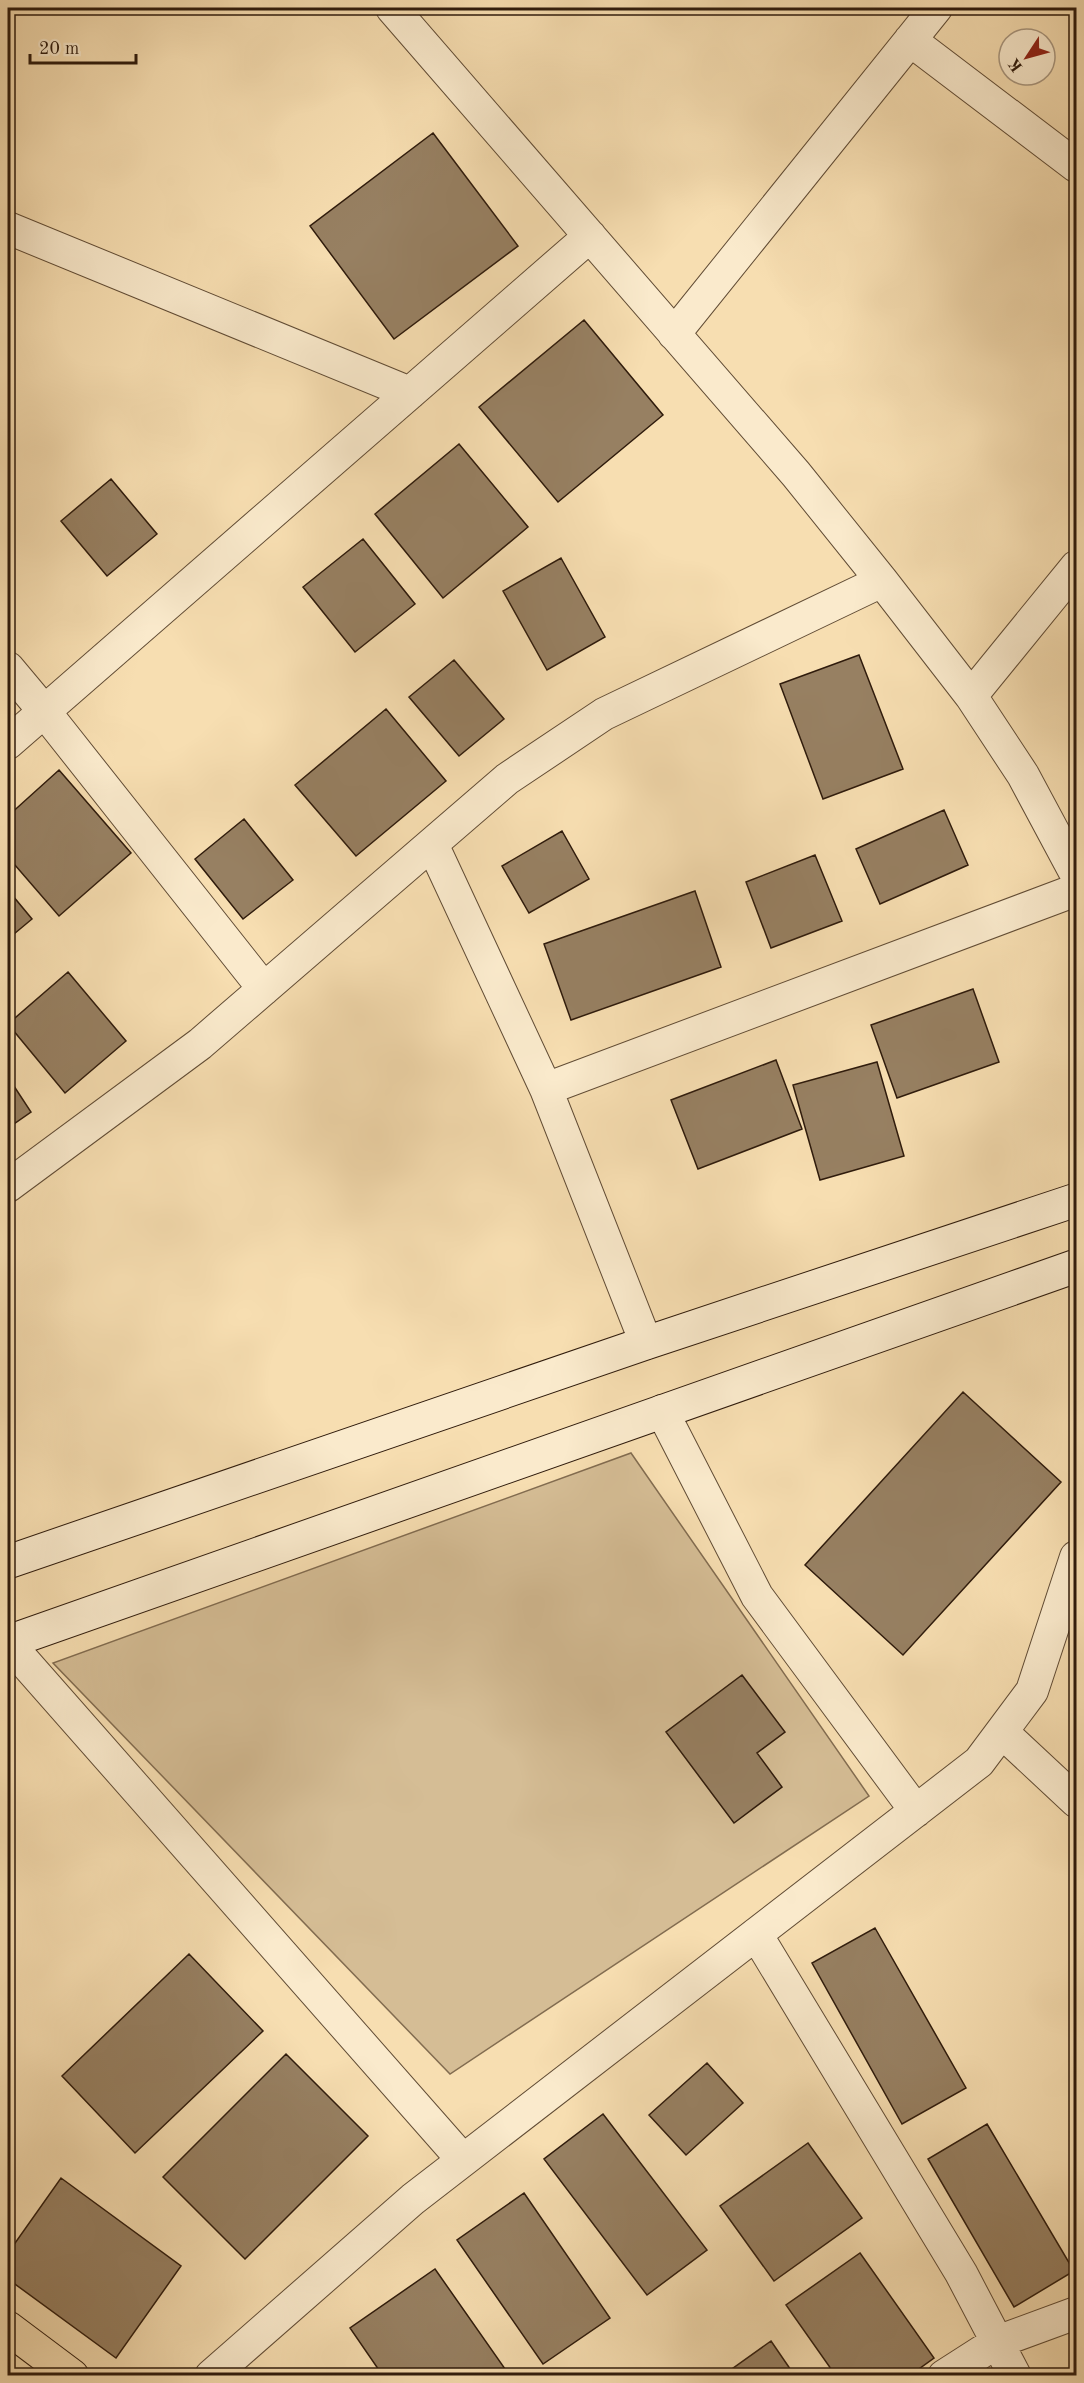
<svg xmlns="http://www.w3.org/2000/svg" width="1084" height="2383" font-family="'Old Standard TT',serif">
	<rect width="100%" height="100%" fill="#f7deb1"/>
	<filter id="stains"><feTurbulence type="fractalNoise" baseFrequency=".00333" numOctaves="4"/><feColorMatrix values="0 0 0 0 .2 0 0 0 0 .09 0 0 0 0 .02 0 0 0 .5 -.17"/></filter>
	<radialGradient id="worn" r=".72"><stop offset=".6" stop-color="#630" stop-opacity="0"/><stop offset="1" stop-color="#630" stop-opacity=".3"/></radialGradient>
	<path fill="#d5bd95" stroke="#826c50" stroke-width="1.5" d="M 631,1453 L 869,1796 L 450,2074 L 53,1663 Z"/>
	<path fill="#978062" stroke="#2f1b0c" stroke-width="1.5" d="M 433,133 L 518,246 L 394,339 L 310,226 Z
		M 584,320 L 663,415 L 558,502 L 479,407 Z
		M 459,444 L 528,527 L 443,598 L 375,514 Z
		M 111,479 L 157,534 L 107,576 L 61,521 Z
		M 363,539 L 415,604 L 355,652 L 303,587 Z
		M 561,558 L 605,637 L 547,670 L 503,591 Z
		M 859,655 L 903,769 L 823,799 L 780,684 Z
		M 454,660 L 504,719 L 459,756 L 409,697 Z
		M 386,709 L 446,781 L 356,856 L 295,785 Z
		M 59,770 L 131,853 L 59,916 L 8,857 L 8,816 Z
		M 944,810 L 968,865 L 880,904 L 856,849 Z
		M 244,819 L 293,880 L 243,919 L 195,859 Z
		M 562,831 L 589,879 L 529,913 L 502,866 Z
		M 815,855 L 842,921 L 771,948 L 746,882 Z
		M 8,890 L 32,919 L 8,939 Z
		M 695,891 L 721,967 L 571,1020 L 544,944 Z
		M 68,972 L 126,1041 L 65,1093 L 8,1024 Z
		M 973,989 L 999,1062 L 897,1098 L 871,1025 Z
		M 776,1060 L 802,1129 L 698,1169 L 671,1100 Z
		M 877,1062 L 904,1156 L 820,1180 L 793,1085 Z
		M 8,1077 L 31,1112 L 8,1128 Z
		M 963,1392 L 1061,1482 L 903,1655 L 805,1565 Z
		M 742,1675 L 785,1732 L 757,1753 L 782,1787 L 734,1823 L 666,1732 Z
		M 875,1928 L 966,2088 L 902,2124 L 812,1963 Z
		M 189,1954 L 263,2031 L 135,2153 L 62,2076 Z
		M 286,2054 L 368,2136 L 245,2259 L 163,2177 Z
		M 707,2063 L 743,2103 L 686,2155 L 649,2115 Z
		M 603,2114 L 707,2250 L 647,2295 L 544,2159 Z
		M 987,2124 L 1074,2271 L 1014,2307 L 928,2159 Z
		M 808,2143 L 862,2218 L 774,2281 L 720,2206 Z
		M 61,2178 L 181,2266 L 116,2358 L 8,2279 L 8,2253 Z
		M 524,2193 L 610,2318 L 543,2364 L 457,2240 Z
		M 860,2253 L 934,2358 L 909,2376 L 836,2376 L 786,2305 Z
		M 435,2269 L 510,2376 L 383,2376 L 350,2328 Z
		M 771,2341 L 795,2376 L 722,2376 Z
		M 1076,2366 L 1076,2376 L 1062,2376 L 1061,2371 Z"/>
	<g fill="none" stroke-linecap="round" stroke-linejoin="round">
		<defs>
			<path id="street" d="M 392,8 L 796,474 L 882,581 L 971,696 L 1023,775 L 1076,874
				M 910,40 L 1076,166
				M 8,228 L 410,393
				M 674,334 L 936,8
				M 8,668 L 44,711 L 264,989
				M 971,696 L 1076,567
				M 8,743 L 590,236
				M 432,844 L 546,1089 L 646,1343
				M 546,1089 L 1076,890
				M 8,1186 L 200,1044 L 507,779 L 604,714 L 882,581
				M 662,1411 L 757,1596 L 916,1811
				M 8,1643 L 463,2160
				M 1002,1732 L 1076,1801
				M 756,1934 L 961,2273 L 1015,2376
				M 211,2376 L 413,2199 L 979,1762 L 1032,1691 L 1076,1557
				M 944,2376 L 997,2342 L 1076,2313"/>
			<path id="secondary" d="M 8,1562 L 646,1343 L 1076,1200
				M 8,1642 L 1076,1266"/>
			<path id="primary" d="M 8,2328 L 72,2376"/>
		</defs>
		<use href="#street" stroke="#614c35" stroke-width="34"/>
		<use href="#secondary" stroke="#2f1b0c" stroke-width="35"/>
		<use href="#primary" stroke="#2f1b0c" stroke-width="35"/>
		<use href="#street" stroke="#faeacc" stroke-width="32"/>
		<use href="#secondary" stroke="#faeacc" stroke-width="33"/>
		<use href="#primary" stroke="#f7deb1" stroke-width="33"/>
	</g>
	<rect width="1084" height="2383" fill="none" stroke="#f7deb1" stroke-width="30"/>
	<rect x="9" y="9" width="1066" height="2365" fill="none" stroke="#2f1b0c" stroke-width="3"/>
	<rect x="15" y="15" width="1054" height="2353" fill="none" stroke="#2f1b0c" stroke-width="1.5"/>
	<g transform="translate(1027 57) rotate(234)"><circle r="28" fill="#faeacc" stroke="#a9977f" stroke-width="1.5"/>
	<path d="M0-4.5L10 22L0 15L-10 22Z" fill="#8f2418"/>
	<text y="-9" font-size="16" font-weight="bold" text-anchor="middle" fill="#2f1b0c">K</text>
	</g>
	<path d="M30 54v9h106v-9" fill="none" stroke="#2f1b0c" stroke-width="3"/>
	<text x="39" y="54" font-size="18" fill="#2f1b0c" stroke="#faeacc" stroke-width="4.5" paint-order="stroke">20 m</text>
	<rect width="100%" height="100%" filter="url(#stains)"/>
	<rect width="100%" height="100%" fill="url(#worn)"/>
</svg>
